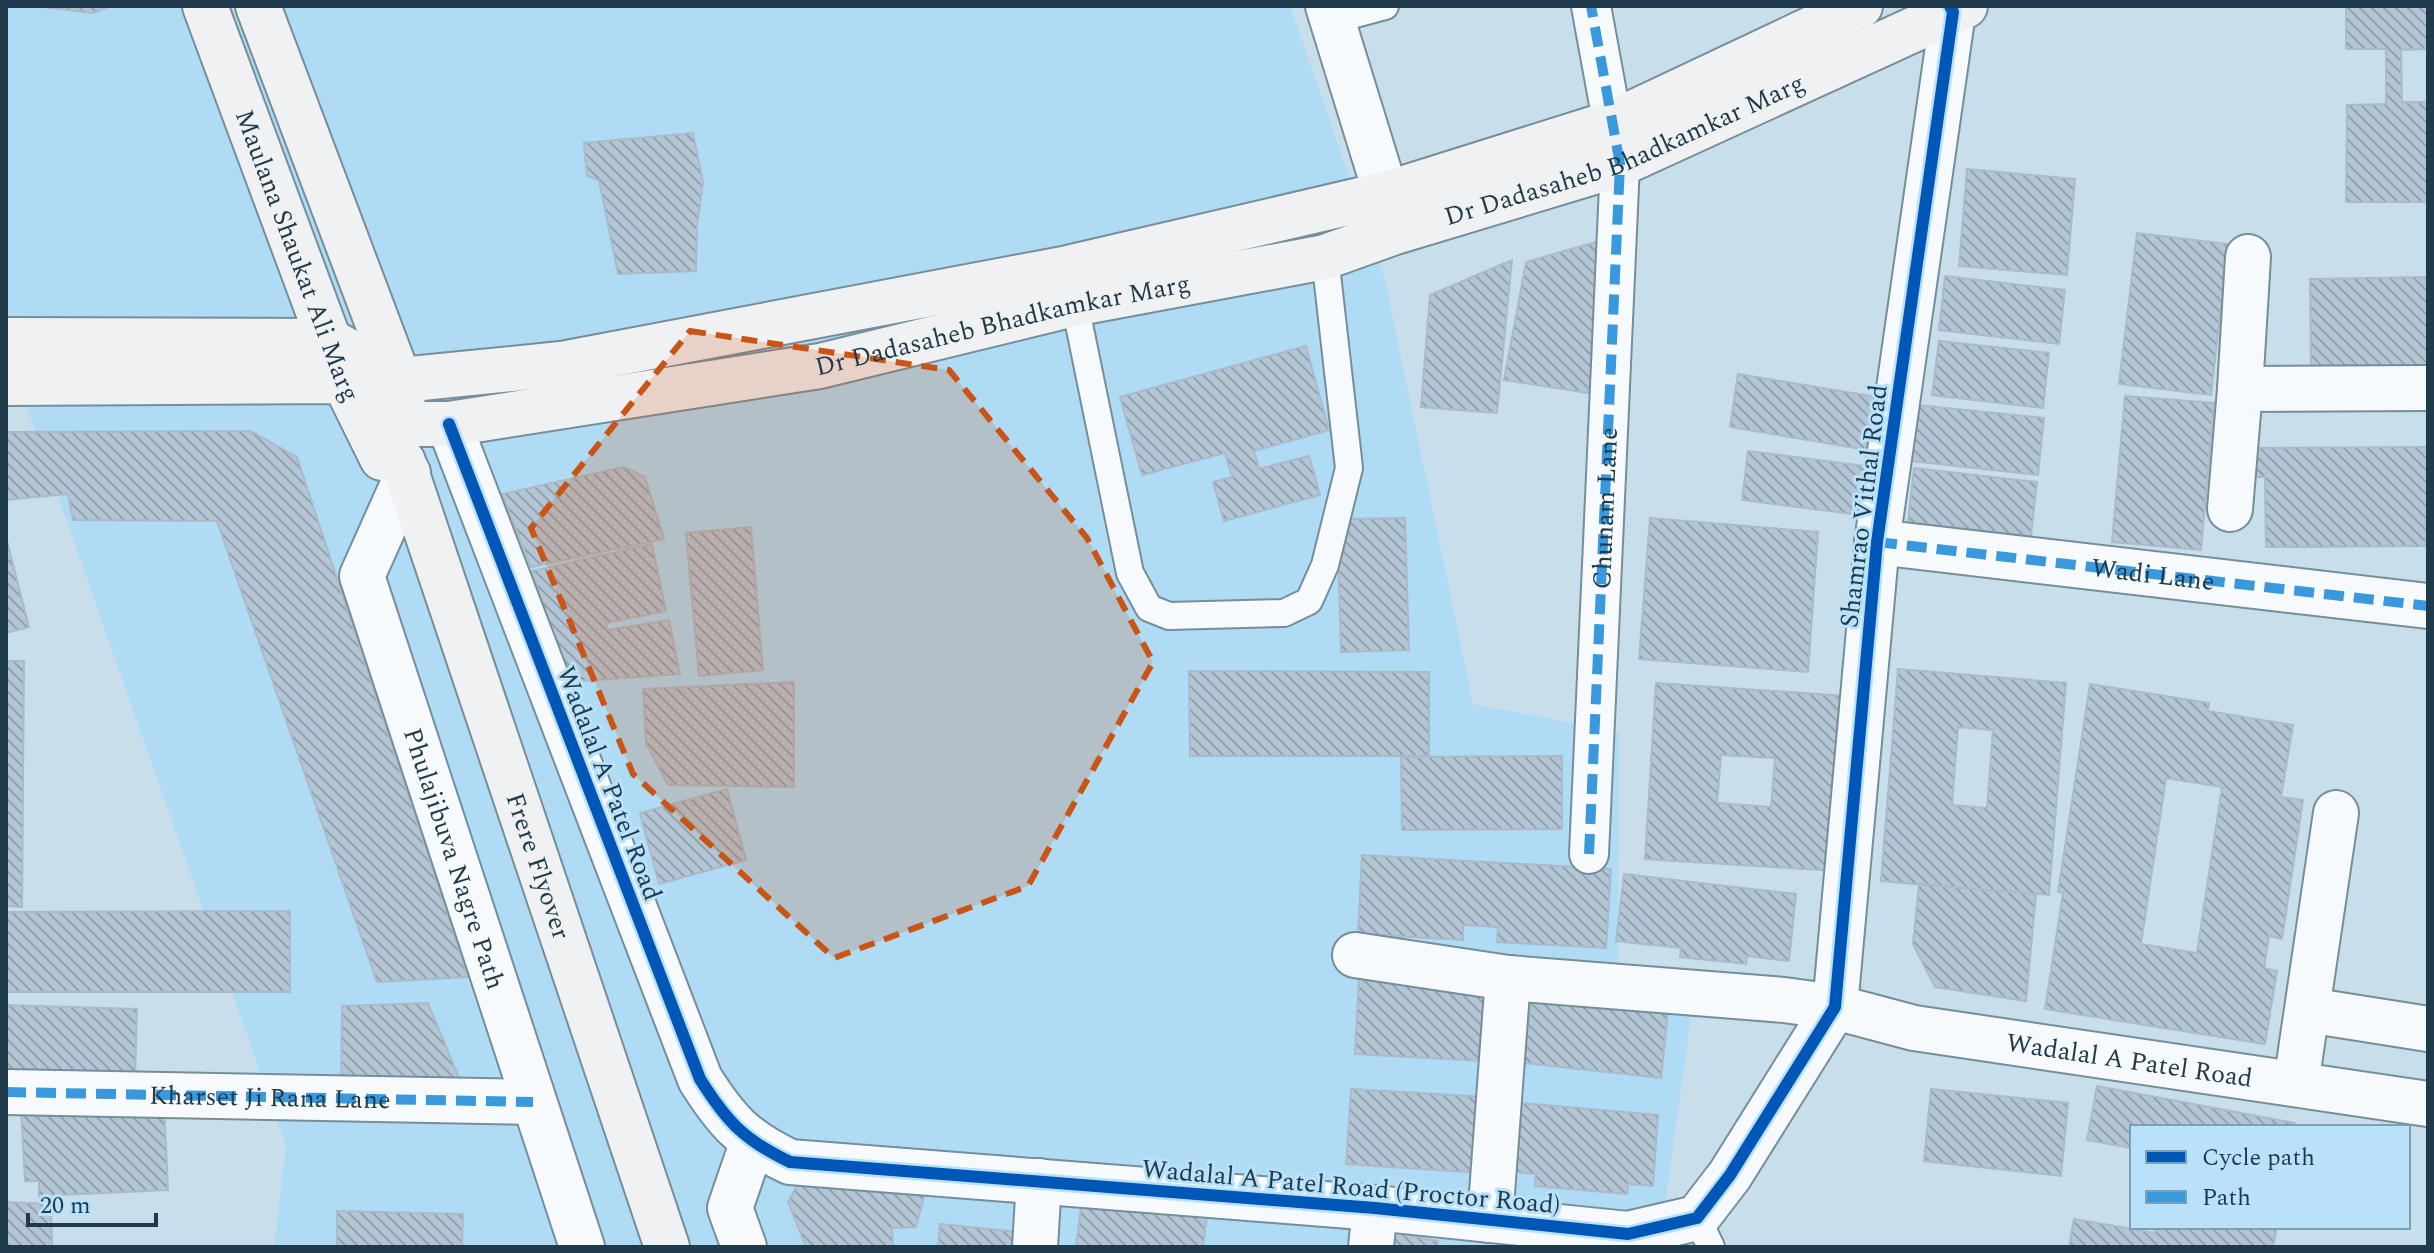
<svg xmlns="http://www.w3.org/2000/svg" width="2434" height="1253" font-family="Spectral,serif">
	<defs>
		<pattern id="building-back-hatch" width="6" height="6" patternUnits="userSpaceOnUse" patternTransform="scale(2)"><rect width="6" height="6" fill="#b4c6d5"/><path d="M-1 5l2 2M0 0l6 6M5-1l2 2" fill="none" stroke="#92a2af"/></pattern>
	</defs>
	<rect width="100%" height="100%" fill="#c8deea"/>
	<path fill="#b0dbf4" d="M 6,6 L 1290,6 L 1385,280 L 1473,704 L 1619,732 L 1618,972 L 1694,996 L 1659,1247 L 274,1247 L 286,1146 L 6,348 Z"/>
	<path fill="url(#building-back-hatch)" stroke="#a9bbca" stroke-width="2" fill-rule="evenodd" d="M 34,6 L 110,6 L 93,13 Z
		M 2346,6 L 2428,6 L 2428,49 L 2401,50 L 2402,102 L 2428,102 L 2428,202 L 2346,202 L 2347,105 L 2386,104 L 2386,49 L 2346,49 Z
		M 693,133 L 703,182 L 697,226 L 696,271 L 618,274 L 599,180 L 587,176 L 584,143 Z
		M 1967,169 L 2075,179 L 2067,275 L 1959,266 Z
		M 2137,233 L 2228,244 L 2211,395 L 2119,384 Z
		M 1610,238 L 1589,393 L 1504,380 L 1526,262 Z
		M 1512,260 L 1497,413 L 1421,407 L 1430,295 Z
		M 1945,276 L 2065,290 L 2059,344 L 1939,330 Z
		M 2428,277 L 2428,365 L 2311,367 L 2310,279 Z
		M 1939,341 L 2049,353 L 2043,408 L 1932,395 Z
		M 1306,346 L 1329,430 L 1254,451 L 1259,469 L 1309,456 L 1320,495 L 1224,521 L 1213,482 L 1232,477 L 1225,453 L 1142,475 L 1120,397 Z
		M 1738,374 L 1883,398 L 1874,451 L 1730,427 Z
		M 2125,396 L 2214,403 L 2201,550 L 2112,542 Z
		M 1917,405 L 2044,418 L 2038,475 L 1911,461 Z
		M 250,431 L 297,457 L 468,977 L 377,982 L 217,521 L 73,520 L 68,494 L 6,500 L 6,432 Z
		M 2428,447 L 2426,546 L 2266,547 L 2265,477 L 2255,477 L 2255,448 Z
		M 1748,451 L 1873,467 L 1868,516 L 1742,500 Z
		M 623,467 L 645,477 L 664,539 L 531,567 L 502,494 Z
		M 1914,468 L 2037,482 L 2031,536 L 1908,522 Z
		M 1405,518 L 1409,650 L 1341,652 L 1337,519 Z
		M 1650,518 L 1818,532 L 1808,672 L 1639,659 Z
		M 751,527 L 763,670 L 699,676 L 686,533 Z
		M 6,537 L 29,627 L 6,633 Z
		M 652,544 L 666,611 L 606,623 L 608,630 L 669,620 L 680,674 L 568,682 L 532,571 Z
		M 6,661 L 24,661 L 22,907 L 6,906 Z
		M 1898,669 L 2066,683 L 2049,895 L 1881,881 ZM 1958,727 L 1993,730 L 1987,808 L 1952,805 Z
		M 1189,671 L 1429,672 L 1429,756 L 1190,756 Z
		M 794,682 L 794,787 L 668,785 L 646,743 L 643,689 Z
		M 1656,683 L 1846,696 L 1836,871 L 1645,859 ZM 1721,755 L 1775,758 L 1771,807 L 1717,803 Z
		M 2090,684 L 2209,703 L 2208,711 L 2293,725 L 2281,797 L 2303,800 L 2282,939 L 2269,936 L 2264,968 L 2277,971 L 2265,1044 L 2045,1009 L 2063,893 L 2058,892 ZM 2166,778 L 2222,787 L 2197,953 L 2141,944 Z
		M 1562,756 L 1562,829 L 1402,830 L 1401,757 Z
		M 727,789 L 746,860 L 659,884 L 640,813 Z
		M 1362,855 L 1611,869 L 1606,948 L 1497,942 L 1498,927 L 1463,925 L 1463,940 L 1358,934 Z
		M 1624,874 L 1796,894 L 1789,961 L 1747,956 L 1746,964 L 1680,957 L 1681,948 L 1616,941 Z
		M 1919,884 L 2036,894 L 2026,1001 L 1935,987 L 1913,944 Z
		M 290,911 L 290,992 L 6,992 L 6,912 Z
		M 1359,977 L 1487,984 L 1483,1061 L 1355,1054 Z
		M 1532,994 L 1669,1002 L 1661,1078 L 1524,1063 Z
		M 428,1003 L 467,1097 L 341,1094 L 342,1006 Z
		M 6,1005 L 137,1009 L 135,1079 L 6,1075 Z
		M 2097,1086 L 2295,1123 L 2294,1127 L 2132,1127 L 2132,1148 L 2087,1140 Z
		M 1351,1089 L 1486,1097 L 1481,1173 L 1346,1164 Z
		M 1931,1089 L 2068,1103 L 2061,1176 L 1924,1161 Z
		M 164,1103 L 168,1190 L 39,1196 L 39,1181 L 25,1181 L 21,1110 Z
		M 1521,1103 L 1658,1115 L 1653,1186 L 1628,1184 L 1627,1194 L 1535,1186 L 1536,1174 L 1515,1172 Z
		M 802,1176 L 927,1186 L 916,1227 L 892,1228 L 893,1247 L 806,1247 L 788,1202 Z
		M 1082,1198 L 1207,1213 L 1203,1247 L 1076,1247 Z
		M 6,1202 L 51,1204 L 52,1247 L 6,1247 Z
		M 337,1211 L 463,1214 L 462,1247 L 337,1247 Z
		M 2074,1219 L 2155,1233 L 2156,1227 L 2277,1227 L 2273,1247 L 2069,1247 Z
		M 940,1224 L 1028,1233 L 1026,1247 L 938,1247 Z
		M 1387,1231 L 1438,1241 L 1437,1247 L 1383,1247 Z"/>
	<g fill="none" stroke-linecap="round" stroke-linejoin="round">
		<defs>
			<path id="service" d="M 1333,20 L 1385,6
				M 1072,290 L 1130,573 L 1149,608 L 1169,616 L 1284,613 L 1309,601 L 1325,565 L 1349,468 L 1325,257
				M 1697,1218 L 1711,1247"/>
			<g id="pedestrian">
				<path id="s1" d="M 1589,854 L 1620,164 L 1591,6"/>
			</g>
			<g id="minor">
				<path d="M 1328,6 L 1386,194"/>
				<path d="M 2240,389 L 2248,257"/>
				<path d="M 2230,509 L 2240,389 L 2428,388"/>
				<path id="s2" d="M 1877,542 L 2428,606"/>
				<path d="M 1355,955 L 1508,978 L 1784,1000 L 1835,1007 L 1877,542 L 1953,12 L 1950,6"/>
				<path d="M 2308,1010 L 2428,1029"/>
				<path d="M 2296,1084 L 2336,813"/>
				<path d="M 6,1092 L 533,1102"/>
				<path d="M 1490,1220 L 1508,978"/>
				<path d="M 744,1247 L 730,1208 L 752,1144"/>
				<path d="M 1035,1247 L 1039,1181"/>
				<path d="M 1371,1247 L 1375,1208"/>
			</g>
			<g id="tertiary">
				<path id="s3" d="M 449,424 L 700,1079 C 727,1122 744,1140 790,1162 L 1375,1208 L 1628,1234 L 1697,1218 L 1730,1175 L 1835,1007 L 1914,1028 L 2428,1104"/>
				<path id="s4" d="M 408,473 L 362,576 L 582,1247"/>
			</g>
			<g id="secondary">
				<path id="s5" d="M 205,6 L 344,381 L 382,458 L 403,462"/>
				<path d="M 258,6 L 404,393"/>
				<path d="M 6,340 L 330,341 L 401,380 L 561,364 L 1068,268 L 1386,194 L 1612,123 L 1860,6"/>
				<path id="s6" d="M 6,383 L 344,381 L 413,424 L 449,424 L 820,366 L 1074,304 L 1325,257 L 1395,232 L 1620,164 L 1965,6"/>
				<path id="s7" d="M 403,462 L 667,1247"/>
			</g>
		</defs>
		<use href="#service" stroke="#758e9a" stroke-width="30"/>
		<use href="#pedestrian" stroke="#758e9a" stroke-width="42"/>
		<use href="#minor" stroke="#758e9a" stroke-width="48"/>
		<use href="#tertiary" stroke="#758e9a" stroke-width="48"/>
		<use href="#secondary" stroke="#758e9a" stroke-width="48"/>
		<use href="#service" stroke="#f7fafc" stroke-width="26"/>
		<use href="#pedestrian" stroke="#f7fafc" stroke-width="38"/>
		<use href="#minor" stroke="#f7fafc" stroke-width="44"/>
		<use href="#tertiary" stroke="#f7fafc" stroke-width="44"/>
		<use href="#secondary" stroke="#f0f1f3" stroke-width="44"/>
		<g stroke="#3a98dc" stroke-width="10" stroke-dasharray="20 10" stroke-linecap="butt">
			<path d="M 1877,542 L 2428,606"/>
			<path d="M 1589,854 L 1620,164 L 1591,6"/>
			<path id="s8" d="M 6,1092 L 533,1102"/>
		</g>
		<defs>
			<path id="cycleway" d="M 449,424 L 700,1079 C 727,1122 744,1140 790,1162 L 1375,1208 L 1628,1234 L 1697,1218 L 1730,1175 L 1835,1007 L 1877,542 L 1953,12 L 1950,6"/>
		</defs>
		<use href="#cycleway" stroke="#b9e1f9" stroke-width="17"/>
		<use href="#cycleway" stroke="#0057b8" stroke-width="12"/>
	</g>
	<path fill="#ca5415" fill-opacity="0.2" stroke="#ca5415" stroke-width="6" stroke-dasharray="16 10" stroke-linejoin="round" d="M 690,331 L 949,370 L 1087,538 L 1153,662 L 1028,886 L 834,958 L 633,774 L 531,528 Z"/>
	<g text-anchor="middle" stroke-width="6" stroke-linejoin="round" paint-order="stroke">
		<g font-size="26" fill="#1f3b4b" stroke="#b9e1f9">
			<text dy="9" stroke="none"><textPath href="#s6" startOffset="1666">Dr Dadasaheb Bhadkamkar Marg</textPath></text>
			<text dy="9" stroke="none"><textPath href="#s5" startOffset="266">Maulana Shaukat Ali Marg</textPath></text>
			<text dy="9" stroke="none"><textPath href="#s6" startOffset="1018">Dr Dadasaheb Bhadkamkar Marg</textPath></text>
			<text transform="translate(1863 506) rotate(-83)" y="9">Shamrao Vithal Road</text>
			<text dy="9" stroke="none"><textPath href="#s1" startOffset="346">Chunam Lane</textPath></text>
			<text dy="9" stroke="none"><textPath href="#s2" startOffset="278">Wadi Lane</textPath></text>
			<text transform="translate(610 783) rotate(69)" y="9">Wadalal A Patel Road</text>
			<text dy="9" stroke="none"><textPath href="#s4" startOffset="410">Phulajibuva Nagre Path</textPath></text>
			<text dy="9" stroke="none"><textPath href="#s7" startOffset="426">Frere Flyover</textPath></text>
			<text dy="9" stroke="none"><textPath href="#s3" startOffset="2290">Wadalal A Patel Road</textPath></text>
			<text dy="9" stroke="none"><textPath href="#s8" startOffset="264">Kharset Ji Rana Lane</textPath></text>
			<text transform="translate(1351 1186) rotate(5)" y="9">Wadalal A Patel Road (Proctor Road)</text>
		</g>
	</g>
	<rect width="2434" height="1253" fill="none" stroke="#1f3b4b" stroke-width="16"/>
	<rect x="2130" y="1125" width="280" height="104" fill="#b9e1f9" stroke="#7b9fb3" stroke-width="2"/>
	<rect x="2146" y="1151" width="40" height="12" fill="#0057b8" stroke="#7b9fb3" stroke-width="2"/>
	<text x="2202" y="1165" font-size="24" fill="#1f3b4b">Cycle path</text>
	<rect x="2146" y="1191" width="40" height="12" fill="#3a98dc" stroke="#7b9fb3" stroke-width="2"/>
	<text x="2202" y="1205" font-size="24" fill="#1f3b4b">Path</text>
	<path d="M28 1213v12h128v-12" fill="none" stroke="#1f3b4b" stroke-width="4"/>
	<text x="40" y="1213" font-size="24" fill="#1f3b4b" stroke="#b9e1f9" stroke-width="6" paint-order="stroke">20 m</text>
</svg>
